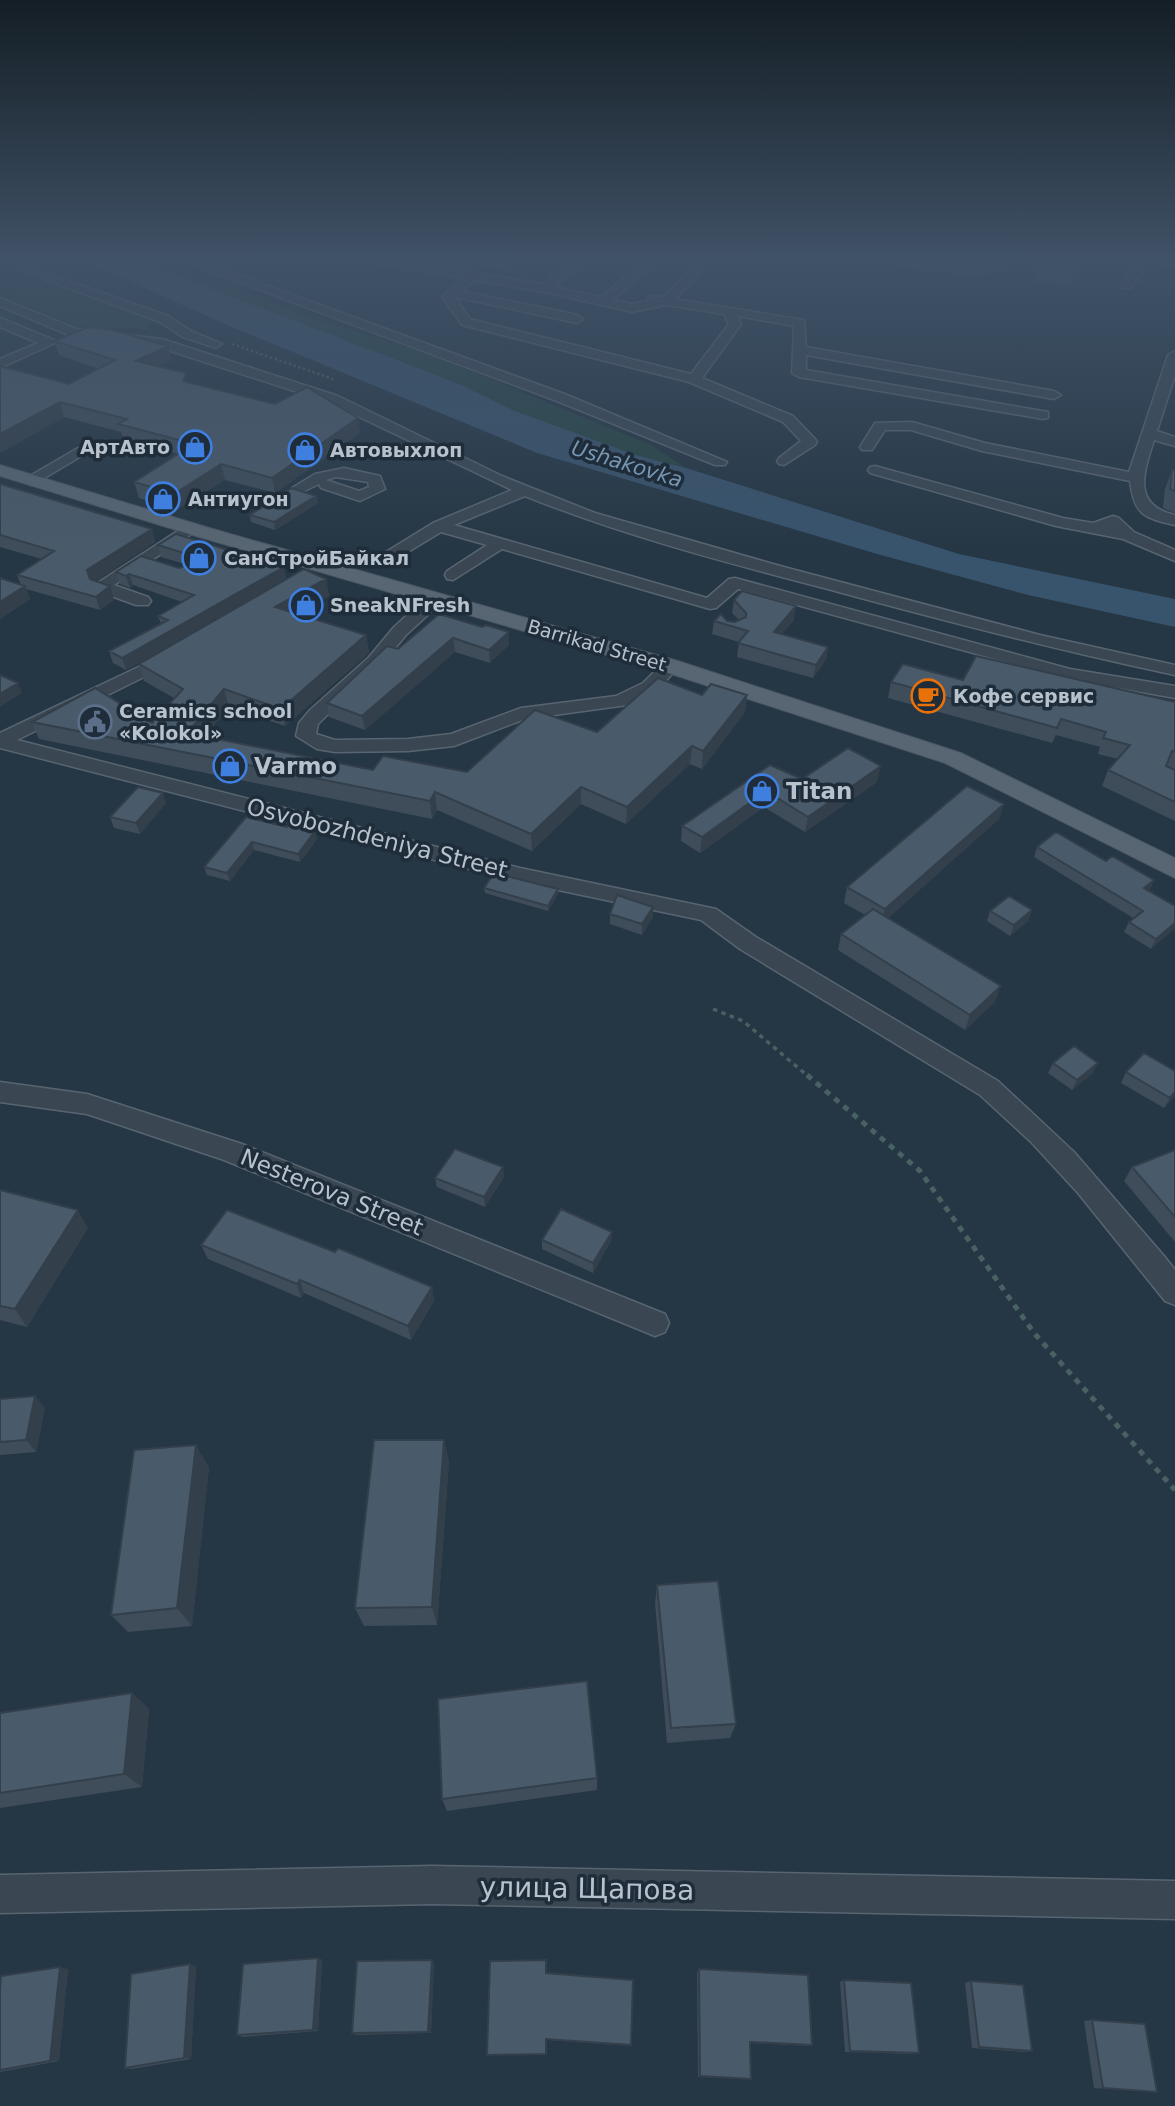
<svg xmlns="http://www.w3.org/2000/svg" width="1175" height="2106" font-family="'DejaVu Sans',sans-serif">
	<rect width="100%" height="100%" fill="#253644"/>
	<path fill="#274545" d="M 53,277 L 165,317 L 146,325 L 150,329 L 82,327 L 0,295 Z
		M 211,279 L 314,319 L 424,352 L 651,445 L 686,468 L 636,455 L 515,411 L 459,384 L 324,334 L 200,283 Z"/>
	<path fill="#38536c" d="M 75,257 L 129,257 L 459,384 L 515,411 L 636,455 L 686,468 L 959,554 L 1175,599 L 1175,627 L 1028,595 L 877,554 L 537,453 L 232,327 Z"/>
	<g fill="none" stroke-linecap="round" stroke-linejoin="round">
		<defs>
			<path id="minor" d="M 11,257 L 23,257 L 31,265 L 52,275 L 168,316 L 191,331 L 222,344 L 216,348 L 183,337 L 160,322 L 44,279 L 23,269 Z
				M 172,257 L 189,257 L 567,395 L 727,462 L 725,465 L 715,465 L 557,401 Z
				M 355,257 L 381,257 L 543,284 L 577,257 L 590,257 L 554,287 L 601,297 L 650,257 L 663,257 L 613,300 L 632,304 L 648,301 L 649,296 L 663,297 L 705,257 L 717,257 L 675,299 L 804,320 L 806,347 L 1054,391 L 1061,395 L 1054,399 L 806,355 L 806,370 L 1048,412 L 1048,418 L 1043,419 L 799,377 L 792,373 L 794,326 L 738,316 L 741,324 L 702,378 L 793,416 L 815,439 L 817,442 L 815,445 L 784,465 L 779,464 L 777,461 L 779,458 L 801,441 L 783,422 L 689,382 L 462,325 L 442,297 L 463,278 L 361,260 ZM 475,280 L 545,292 L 632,312 L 666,305 L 724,314 L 729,324 L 691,374 L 470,319 L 455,297 L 577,323 L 583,319 L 577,315 L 462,291 Z
				M 862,257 C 909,256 954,266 1000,265 L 1008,257 L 1021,257 L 1007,270 L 959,272 L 868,260 Z
				M 1141,257 L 1175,259 L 1175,265 L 1149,262 L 1131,288 L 1123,288 L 1121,285 Z
				M 0,298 L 77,329 L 162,339 L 338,396 L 502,476 L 595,513 L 780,566 L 1040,635 L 1175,665 L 1175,675 C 1057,650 941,620 824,588 C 724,562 622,535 525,496 L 454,525 L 707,598 L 729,579 L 735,578 L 1070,669 L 1175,686 L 1175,698 L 1069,679 L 738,589 L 716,608 L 710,609 L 502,549 L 453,580 L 447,579 L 445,575 L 447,571 L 487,545 L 441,532 L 398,558 L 386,558 L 384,555 L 386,552 L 433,523 L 512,490 L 328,402 L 155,346 L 71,336 L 0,306 Z
				M 0,318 L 54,340 L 55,343 L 0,368 L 0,359 L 38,343 L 0,327 Z
				M 1175,351 L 1175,375 L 1157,431 L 1175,437 L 1175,446 L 1154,440 C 1144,472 1131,505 1175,515 L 1175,525 C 1144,518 1134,515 1130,481 L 982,451 L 911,430 L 885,430 L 872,450 L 862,450 L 860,447 L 875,423 L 912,422 L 985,443 L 1129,472 L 1168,355 Z
				M 78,448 L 83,449 L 85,452 L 83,455 L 36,483 L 31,485 L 23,480 Z
				M 875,466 L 1063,518 L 1093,523 L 1113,516 L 1119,518 L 1134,532 L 1175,550 L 1175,561 L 1123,539 L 1056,526 L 870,473 L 868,470 L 870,467 Z
				M 344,468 L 380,476 L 385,489 L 360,501 L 321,488 L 319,484 L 300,493 L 292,488 L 315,474 ZM 336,477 L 368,482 L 369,487 L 359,491 L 326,480 Z
				M 190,523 L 196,525 L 198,528 L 196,531 L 114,585 L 148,597 L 151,601 L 148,605 L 136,605 L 95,590 L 93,586 Z
				M 436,593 L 445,598 L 442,602 L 406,635 L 381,665 L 324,718 L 318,724 L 316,734 L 335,740 L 408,739 L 451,734 L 521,708 L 616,696 L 643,683 L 664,662 L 676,662 L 679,666 L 657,691 L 627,705 L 525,719 L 454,746 L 408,751 L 335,752 L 317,749 L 296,736 L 299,723 L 310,710 L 369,657 L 394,627 L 430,594 Z
				M 172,651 L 178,652 L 181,656 L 178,660 L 17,740 L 520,868 L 716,909 L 756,937 L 998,1081 L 1074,1152 L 1164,1256 L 1175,1270 L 1175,1305 L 1165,1301 L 1078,1193 L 1031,1142 L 980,1095 L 740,949 L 701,920 L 520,882 L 0,748 L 0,733 Z
				M 0,1082 L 87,1094 L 242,1144 L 665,1314 L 669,1323 L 665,1332 L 655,1336 L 224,1160 L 87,1114 L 0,1102 Z
				M 432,1866 L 1175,1881 L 1175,1919 L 432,1904 L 0,1913 L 0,1875 Z"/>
			<path id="major" d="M 0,465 L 213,529 L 678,661 L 961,753 L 1175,858 L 1175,878 L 945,763 L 662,671 L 199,537 L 0,476 Z"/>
		</defs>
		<use href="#minor" stroke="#586571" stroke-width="3"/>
		<use href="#major" stroke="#475360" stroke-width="2"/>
		<path stroke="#486263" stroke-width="2.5" stroke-dasharray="2.5 2.5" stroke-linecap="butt" d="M 840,257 L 852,259
			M 232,344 L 336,380"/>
		<path stroke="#486263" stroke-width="3.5" stroke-dasharray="4.5 4.5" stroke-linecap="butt" d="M 713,1009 L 743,1021 L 809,1077"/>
		<path stroke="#486263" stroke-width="5" stroke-dasharray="6 6" stroke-linecap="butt" d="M 807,1075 L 920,1171 L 1034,1333 L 1175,1490"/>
		<use href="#minor" fill="#3a4753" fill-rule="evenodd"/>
		<use href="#major" fill="#586673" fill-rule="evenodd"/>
	</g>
	<path fill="#3f4d5b" d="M 445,257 L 529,257 L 511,271 L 445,261 Z
		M 1037,257 L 1086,257 L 1070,286 L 1033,281 L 1037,268 L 1035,267 Z
		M 54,341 L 168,346 L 171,360 L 159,366 L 188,382 L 275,404 L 358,418 L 360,433 L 275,493 L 225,480 L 178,509 L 139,498 L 134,482 L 178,454 L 123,439 L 121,432 L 64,417 L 0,453 L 69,384 L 99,369 L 59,355 Z
		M 1172,470 L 1175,470 L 1175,513 L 1163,508 L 1165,489 Z
		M 0,484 L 152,529 L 155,542 L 96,581 L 110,586 L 114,600 L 100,610 L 26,589 L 30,599 L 0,619 L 0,578 L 21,585 L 17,575 L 42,559 L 0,547 Z
		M 316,496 L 318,503 L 275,530 L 251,522 L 250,515 Z
		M 158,545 L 284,567 L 286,579 L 326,579 L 329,596 L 297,614 L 366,635 L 369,653 L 285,726 L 229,707 L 204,737 L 373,770 L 467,772 L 597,732 L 702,695 L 747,695 L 745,712 L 702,769 L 690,764 L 626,824 L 581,804 L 532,851 L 437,810 L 432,819 L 39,739 L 32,722 L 152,723 L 174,698 L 144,681 L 139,664 L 278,583 L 126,670 L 113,663 L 109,651 L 161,624 L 158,616 L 182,602 L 133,585 L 130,588 L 120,584 L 116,572 L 179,568 L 188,565 L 161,557 Z
		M 734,600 L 794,620 L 782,634 L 828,647 L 826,660 L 813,678 L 737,657 L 739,642 L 712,634 L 714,621 L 727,621 L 735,622 L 739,620 L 732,613 Z
		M 482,627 L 509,632 L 509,645 L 490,663 L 455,652 L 365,730 L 329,717 L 327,703 L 398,649 Z
		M 963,680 L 1175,702 L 1175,821 L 1102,786 L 1108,770 L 1118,759 L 1098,754 L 1100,747 L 1056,735 L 1052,743 L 888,698 L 891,682 Z
		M 770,765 L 802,779 L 877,782 L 805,832 L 764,807 L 700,853 L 681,841 L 682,826 Z
		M 166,803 L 140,834 L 114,828 L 110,817 Z
		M 1004,804 L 999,819 L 888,918 L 995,1002 L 965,1030 L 838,950 L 841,934 L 865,915 L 844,903 L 847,887 Z
		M 246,817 L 287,827 L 315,831 L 317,839 L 300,862 L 254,850 L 230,881 L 207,875 L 204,867 Z
		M 1037,847 L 1149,891 L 1175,906 L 1151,949 L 1124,932 L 1129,922 L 1133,918 L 1034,857 Z
		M 484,888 L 558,894 L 548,911 L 485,893 Z
		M 653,907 L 653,917 L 642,935 L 610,924 L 610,914 Z
		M 1032,910 L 1028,921 L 1010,936 L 987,921 L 990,911 Z
		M 1053,1063 L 1093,1073 L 1072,1090 L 1048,1073 Z
		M 1126,1072 L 1175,1096 L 1164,1108 L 1121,1083 Z
		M 1175,1150 L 1175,1242 L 1124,1181 L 1132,1167 Z
		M 503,1167 L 504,1177 L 485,1207 L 437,1187 L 435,1178 Z
		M 0,1190 L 88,1228 L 27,1327 L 0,1320 Z
		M 612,1232 L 611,1241 L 593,1273 L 542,1249 L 542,1240 Z
		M 201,1245 L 335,1252 L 432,1287 L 434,1301 L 411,1340 L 304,1293 L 301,1298 L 208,1259 Z
		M 0,1399 L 45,1408 L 36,1452 L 0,1455 Z
		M 444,1440 L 449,1462 L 437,1625 L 364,1626 L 355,1608 Z
		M 209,1467 L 192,1626 L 128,1632 L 111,1615 Z
		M 657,1585 L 736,1724 L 730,1738 L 667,1743 L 655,1603 Z
		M 132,1693 L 149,1709 L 142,1787 L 0,1808 L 0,1713 Z
		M 597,1778 L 597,1790 L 447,1811 L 442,1799 Z
		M 318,1958 L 322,1960 L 318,2031 L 242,2037 L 237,2035 Z
		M 434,1962 L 431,2033 L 356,2035 L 352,2033 Z
		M 547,1963 L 547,1973 L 631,2045 L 631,2046 L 547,2040 L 546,2055 L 487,2055 Z
		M 196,1966 L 191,2059 L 132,2069 L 125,2068 Z
		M 68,1969 L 59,2061 L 0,2072 L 0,1988 Z
		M 699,1969 L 812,2045 L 809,2046 L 750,2043 L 751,2079 L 698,2077 L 697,1972 Z
		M 844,1980 L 919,2053 L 914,2054 L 845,2052 L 840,1982 Z
		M 971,1981 L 1032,2051 L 1025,2052 L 972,2048 L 965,1983 Z
		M 1092,2020 L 1157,2092 L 1094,2088 L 1084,2021 Z"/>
	<path fill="#333f4a" d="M 511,257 L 529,257 L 511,271 Z
		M 1081,257 L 1086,257 L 1070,286 L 1074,270 Z
		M 168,346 L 171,360 L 140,376 L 136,361 Z
		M 60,402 L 64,417 L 0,453 L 0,434 Z
		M 358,418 L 360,433 L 275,493 L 272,478 Z
		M 221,464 L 225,480 L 178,509 L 174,494 Z
		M 316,496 L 318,503 L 275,530 L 274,522 Z
		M 152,529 L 155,542 L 92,584 L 87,570 Z
		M 284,567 L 286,579 L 126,670 L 122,658 Z
		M 129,574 L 133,585 L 130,588 L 126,576 Z
		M 326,579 L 329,596 L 279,624 L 275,607 Z
		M 25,586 L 30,599 L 0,619 L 0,602 Z
		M 110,586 L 114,600 L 100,610 L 96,597 Z
		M 796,606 L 794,620 L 772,646 L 774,632 Z
		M 509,632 L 509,645 L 490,663 L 489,650 Z
		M 366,635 L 369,653 L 285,726 L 281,709 Z
		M 453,638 L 455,652 L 365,730 L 362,716 Z
		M 828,647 L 826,660 L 813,678 L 816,665 Z
		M 18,683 L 22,693 L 0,707 L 0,694 Z
		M 224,689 L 229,707 L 192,751 L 187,733 Z
		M 747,695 L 745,712 L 702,769 L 703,751 Z
		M 692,746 L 690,764 L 626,824 L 627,807 Z
		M 881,766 L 877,782 L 805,832 L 808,817 Z
		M 581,787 L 581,804 L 532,851 L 531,834 Z
		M 766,791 L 764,807 L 700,853 L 702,837 Z
		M 435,792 L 437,810 L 432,819 L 430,801 Z
		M 163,793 L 166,803 L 140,834 L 136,823 Z
		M 1004,804 L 999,819 L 881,924 L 885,909 Z
		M 315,831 L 317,839 L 300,862 L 298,854 Z
		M 252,842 L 254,850 L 230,881 L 227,873 Z
		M 1154,880 L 1150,891 L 1144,888 Z
		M 558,889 L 558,894 L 548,911 L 548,906 Z
		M 653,907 L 653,917 L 642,935 L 642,924 Z
		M 1032,910 L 1028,921 L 1010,936 L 1014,925 Z
		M 1175,923 L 1175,929 L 1151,949 L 1156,939 Z
		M 1001,986 L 995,1002 L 965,1030 L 970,1015 Z
		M 1098,1063 L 1093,1073 L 1072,1090 L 1077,1080 Z
		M 1175,1092 L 1175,1096 L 1164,1108 L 1170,1098 Z
		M 503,1167 L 504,1177 L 485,1207 L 484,1197 Z
		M 78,1210 L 88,1228 L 27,1327 L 15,1309 Z
		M 612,1232 L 611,1241 L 593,1273 L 593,1263 Z
		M 300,1280 L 304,1293 L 301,1298 L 297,1284 Z
		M 432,1287 L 434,1301 L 411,1340 L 408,1326 Z
		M 35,1396 L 45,1408 L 36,1452 L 26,1440 Z
		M 444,1440 L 449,1462 L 437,1625 L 432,1607 Z
		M 196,1445 L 209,1467 L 192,1626 L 177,1608 Z
		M 132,1693 L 149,1709 L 142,1787 L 124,1774 Z
		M 318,1958 L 322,1960 L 318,2031 L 313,2030 Z
		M 432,1960 L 434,1962 L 431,2033 L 428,2032 Z
		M 190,1964 L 196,1966 L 191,2059 L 184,2058 Z
		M 60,1967 L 68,1969 L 59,2061 L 50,2061 Z"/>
	<path fill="#495a6a" stroke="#333f4a" stroke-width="2" d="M 1042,257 L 1081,257 L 1074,270 L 1038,264 Z
		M 88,327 L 113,330 L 168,346 L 136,361 L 186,373 L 183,381 L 275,404 L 307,387 L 358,418 L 272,478 L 221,464 L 174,494 L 134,482 L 194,444 L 118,424 L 127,419 L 60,402 L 0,434 L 0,366 L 69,384 L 115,360 L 54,341 Z
		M 1172,470 L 1175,470 L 1175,491 L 1170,489 Z
		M 0,484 L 152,529 L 87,570 L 90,579 L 110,586 L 96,597 L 17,575 L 54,551 L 0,535 Z
		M 292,488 L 316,496 L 274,522 L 250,515 Z
		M 176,534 L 284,567 L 122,658 L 109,651 L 168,620 L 158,616 L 194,595 L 129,574 L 126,576 L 116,572 L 141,556 L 179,568 L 188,565 L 190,559 L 187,554 L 158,545 Z
		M 304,569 L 326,579 L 275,607 L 366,635 L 281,709 L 224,689 L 187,733 L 373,770 L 383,756 L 467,772 L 535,710 L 597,732 L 658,678 L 702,695 L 711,684 L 747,695 L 703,751 L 692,746 L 627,807 L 581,787 L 531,834 L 435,792 L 430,801 L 32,722 L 95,688 L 152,723 L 183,689 L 139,664 Z
		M 0,578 L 25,586 L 0,602 Z
		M 742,591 L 796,606 L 774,632 L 828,647 L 816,665 L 738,643 L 748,631 L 714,621 L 721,614 L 727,621 L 735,622 L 746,617 L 746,613 L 734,600 Z
		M 439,614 L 482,627 L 486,625 L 509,632 L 489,650 L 453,638 L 362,716 L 327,703 L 387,646 L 398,649 Z
		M 976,656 L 1175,702 L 1175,752 L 1172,751 L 1166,766 L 1175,770 L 1175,802 L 1108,770 L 1130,745 L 1103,738 L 1106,732 L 1061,719 L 1057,728 L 891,682 L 903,664 L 963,680 Z
		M 0,675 L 18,683 L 0,694 Z
		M 848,748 L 881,766 L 808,817 L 766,791 L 702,837 L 682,826 L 770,765 L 802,779 Z
		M 967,786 L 1004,804 L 885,909 L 847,887 Z
		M 138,787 L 163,793 L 136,823 L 110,817 Z
		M 246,817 L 287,827 L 290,824 L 315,831 L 298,854 L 252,842 L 227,873 L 204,867 Z
		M 1056,832 L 1106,861 L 1112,856 L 1154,880 L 1144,888 L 1175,906 L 1175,923 L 1156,939 L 1129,922 L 1143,911 L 1037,847 Z
		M 494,873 L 558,889 L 548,906 L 484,888 Z
		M 617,895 L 653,907 L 642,924 L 610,914 Z
		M 1009,896 L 1032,910 L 1014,925 L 990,911 Z
		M 873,909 L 1001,986 L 970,1015 L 841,934 Z
		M 1074,1046 L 1098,1063 L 1077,1080 L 1053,1063 Z
		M 1144,1053 L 1175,1071 L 1175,1092 L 1170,1098 L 1126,1072 Z
		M 455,1149 L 503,1167 L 484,1197 L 435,1178 Z
		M 1175,1150 L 1175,1217 L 1132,1167 Z
		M 0,1190 L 78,1210 L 15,1309 L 0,1306 Z
		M 561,1209 L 612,1232 L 593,1263 L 542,1240 Z
		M 227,1210 L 335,1252 L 338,1248 L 432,1287 L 408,1326 L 300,1280 L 297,1284 L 201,1245 Z
		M 35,1396 L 26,1440 L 0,1442 L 0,1399 Z
		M 374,1440 L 444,1440 L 432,1607 L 355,1608 Z
		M 196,1445 L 177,1608 L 111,1615 L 134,1450 Z
		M 718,1581 L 736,1724 L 671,1728 L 657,1585 Z
		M 587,1681 L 597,1778 L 442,1799 L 438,1699 Z
		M 132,1693 L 124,1774 L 0,1793 L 0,1713 Z
		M 318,1958 L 313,2030 L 237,2035 L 243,1964 Z
		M 432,1960 L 428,2032 L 352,2033 L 357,1961 Z
		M 546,1960 L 546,1973 L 633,1980 L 631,2045 L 546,2039 L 546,2054 L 487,2055 L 490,1961 Z
		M 190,1964 L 184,2058 L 125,2068 L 131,1974 Z
		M 60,1967 L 50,2061 L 0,2070 L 0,1988 L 1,1976 Z
		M 699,1969 L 808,1975 L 812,2045 L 750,2042 L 751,2079 L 700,2076 Z
		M 844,1980 L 911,1983 L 919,2053 L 850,2051 Z
		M 971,1981 L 1023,1985 L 1032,2051 L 979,2047 Z
		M 1092,2020 L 1145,2024 L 1157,2092 L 1103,2088 Z"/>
	<linearGradient id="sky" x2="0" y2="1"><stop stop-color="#141e25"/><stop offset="0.47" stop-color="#405267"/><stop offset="1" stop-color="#405267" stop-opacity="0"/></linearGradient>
	<rect width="1175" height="552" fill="url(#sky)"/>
	<defs>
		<symbol id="shop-ring" viewBox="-11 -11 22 22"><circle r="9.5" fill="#1f2c39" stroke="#3f7fe0" stroke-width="1.5"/><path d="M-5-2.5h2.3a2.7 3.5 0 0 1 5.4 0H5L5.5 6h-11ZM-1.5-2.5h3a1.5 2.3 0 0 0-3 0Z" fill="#3f7fe0"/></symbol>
		<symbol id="cafe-ring" viewBox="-11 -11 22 22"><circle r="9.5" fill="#1f2c39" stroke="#e8710a" stroke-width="1.5"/><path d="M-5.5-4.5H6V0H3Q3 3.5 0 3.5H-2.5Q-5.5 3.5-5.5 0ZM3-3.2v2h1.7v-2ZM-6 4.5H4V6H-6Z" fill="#e8710a"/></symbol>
		<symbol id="civic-ring" viewBox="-11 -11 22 22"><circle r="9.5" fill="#1f2c39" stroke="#5c6f8a" stroke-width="1.5"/><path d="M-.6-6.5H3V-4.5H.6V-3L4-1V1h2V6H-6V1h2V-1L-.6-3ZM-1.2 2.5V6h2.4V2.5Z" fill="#5c6f8a"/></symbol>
	</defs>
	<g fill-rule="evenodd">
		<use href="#shop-ring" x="176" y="428" width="38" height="38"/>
		<use href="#shop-ring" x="286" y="431" width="38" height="38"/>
		<use href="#shop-ring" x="144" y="480" width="38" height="38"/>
		<use href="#shop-ring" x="180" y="539" width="38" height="38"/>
		<use href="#shop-ring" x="287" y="586" width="38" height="38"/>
		<use href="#cafe-ring" x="909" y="677" width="38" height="38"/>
		<use href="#civic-ring" x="76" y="703" width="38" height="38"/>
		<use href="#shop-ring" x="211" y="747" width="38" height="38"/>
		<use href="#shop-ring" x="743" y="772" width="38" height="38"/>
	</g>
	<g text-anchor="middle" stroke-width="7" stroke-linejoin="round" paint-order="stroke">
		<g font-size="19" font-weight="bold" fill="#b7c2cd" stroke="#1f2c39" text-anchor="start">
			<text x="170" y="454" text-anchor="end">АртАвто</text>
			<text x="330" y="457">Автовыхлоп</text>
			<text x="188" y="506">Антиугон</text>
			<text x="224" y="565">СанСтройБайкал</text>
			<text x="330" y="612">SneakNFresh</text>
			<text x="953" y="703">Кофе сервис</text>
			<text x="119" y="718">Ceramics school<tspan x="119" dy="22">«Kolokol»</tspan></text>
		</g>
		<g font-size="19" fill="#b7c2cd" stroke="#1f2c39">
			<text transform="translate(597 645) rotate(16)" y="7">Barrikad Street</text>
		</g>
		<g font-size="21" font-style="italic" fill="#7696b2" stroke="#1f2c39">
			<text transform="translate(627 464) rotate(17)" y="7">Ushakovka</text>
		</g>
		<g font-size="23" font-weight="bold" fill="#b7c2cd" stroke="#1f2c39" text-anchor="start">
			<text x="254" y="774">Varmo</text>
			<text x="786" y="799">Titan</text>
		</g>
		<g font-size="23" fill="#b7c2cd" stroke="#1f2c39">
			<text transform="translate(377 838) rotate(14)" y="8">Osvobozhdeniya Street</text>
			<text transform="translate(332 1192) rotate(22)" y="8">Nesterova Street</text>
		</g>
		<g font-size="28" fill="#b7c2cd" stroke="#1f2c39">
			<text transform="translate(587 1888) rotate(1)" y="10">улица Щапова</text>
		</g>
	</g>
</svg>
